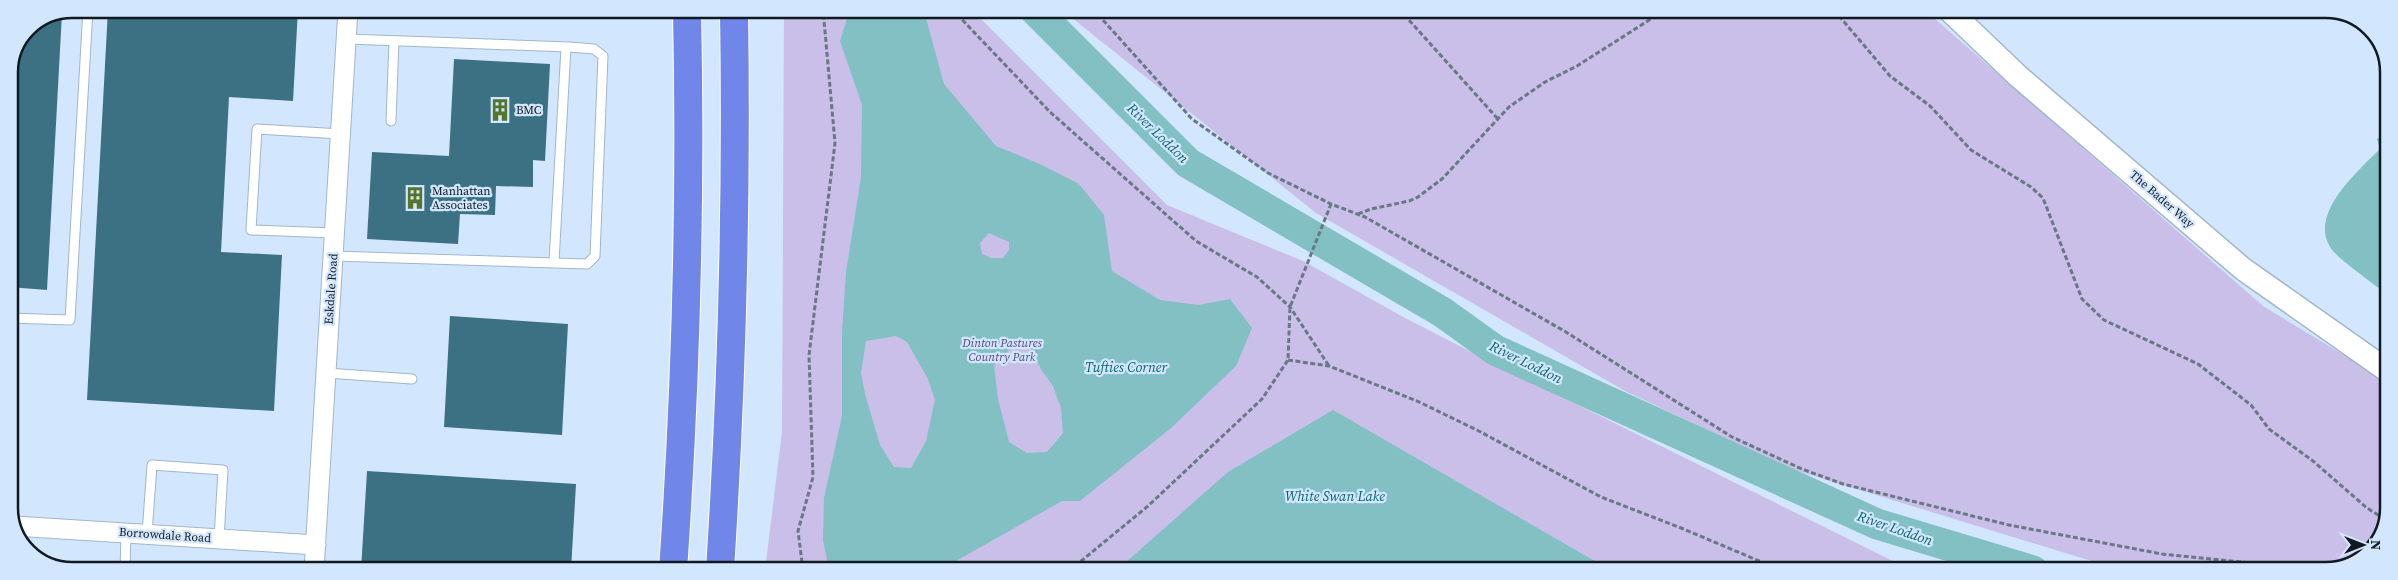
<svg xmlns="http://www.w3.org/2000/svg" width="2398" height="580" font-family="'Source Serif 4',serif">
	<rect width="100%" height="100%" fill="#d2e7fd"/>
	<path fill="#c9bfe9" d="M 784,9 L 971,9 L 1167,205 L 1303,261 L 1407,319 L 1483,358 L 1913,571 L 765,570 L 782,432 Z
		M 1066,9 L 1925,10 L 2263,306 L 2388,382 L 2388,521 L 2365,558 L 2326,571 L 2124,571 L 1788,468 L 1625,391 L 1316,213 L 1072,18 Z"/>
	<path fill="#82c0c4" fill-rule="evenodd" d="M 850,9 L 918,9 L 926,18 L 944,84 L 996,146 L 1042,165 L 1079,184 L 1104,215 L 1112,271 L 1160,300 L 1198,305 L 1230,299 L 1252,328 L 1236,366 L 1171,428 L 1080,501 L 1062,501 L 940,570 L 829,570 L 823,540 L 824,498 L 842,416 L 842,332 L 846,272 L 861,177 L 862,105 L 840,41 ZM 989,233 L 1009,242 L 1009,250 L 1003,258 L 991,258 L 982,254 L 980,243 ZM 896,336 L 907,342 L 928,379 L 935,400 L 926,441 L 911,468 L 894,467 L 880,445 L 865,394 L 861,373 L 866,341 ZM 1029,345 L 1042,371 L 1053,386 L 1061,408 L 1063,433 L 1047,452 L 1027,453 L 1009,442 L 998,399 L 994,365 L 1011,348 Z
		M 2383,135 L 2389,145 L 2389,296 C 2377,286 2335,257 2330,247 C 2309,213 2358,171 2380,149 L 2377,139 Z
		M 1333,410 L 1612,571 L 1116,571 L 1228,472 Z"/>
	<g fill="none" stroke-linecap="round" stroke-linejoin="round">
		<path stroke="#82c0c4" stroke-width="31" d="M 1034,9 L 1188,163 L 1442,312 L 1495,350 L 1877,524 L 2033,571"/>
	</g>
	<path fill="#3c7184" d="M 108,9 L 298,9 L 293,101 L 229,97 L 221,252 L 282,255 L 274,411 L 87,400 Z
		M 62,13 L 47,290 L 9,287 L 11,195 L 9,195 L 9,72 L 27,27 Z
		M 454,59 L 550,64 L 545,161 L 533,160 L 533,187 L 496,186 L 495,215 L 460,214 L 458,244 L 367,239 L 372,152 L 449,156 Z
		M 450,316 L 568,324 L 562,435 L 444,427 Z
		M 367,471 L 576,484 L 571,570 L 361,570 Z"/>
	<g fill="none" stroke-linecap="round" stroke-linejoin="round">
		<defs>
			<path id="service" d="M 391,121 L 394,41
				M 334,233 L 251,230 L 257,129 L 341,134
				M 333,256 L 587,264 L 595,256 L 603,56 L 594,49 L 569,47 L 347,39
				M 554,262 L 566,47
				M 9,318 L 70,320 L 88,9
				M 326,373 L 412,379
				M 147,534 L 152,465 L 223,470 L 219,539
				M 125,570 L 126,533"/>
			<path id="minor" d="M 14,526 L 316,545
				M 314,570 L 348,9"/>
			<path id="tertiary" d="M 1949,10 L 2018,76 L 2243,269 L 2388,371"/>
			<path id="motorway" d="M 673,570 C 686,384 691,196 687,9
				M 720,570 C 732,383 737,197 734,9"/>
		</defs>
		<use href="#service" stroke="#a1b6ca" stroke-width="11"/>
		<use href="#minor" stroke="#a1b6ca" stroke-width="21"/>
		<use href="#tertiary" stroke="#a1b6ca" stroke-width="25"/>
		<use href="#motorway" stroke="#fff" stroke-width="30"/>
		<path stroke="#6a7785" stroke-width="3" stroke-dasharray="5 2.5" stroke-linecap="butt" d="M 952,9 L 1050,112 L 1196,241 L 1257,277 L 1290,307 L 1329,366
			M 1093,9 L 1192,119 L 1268,173 L 1331,204 L 1365,217 L 1566,332 L 1732,437 L 1802,469 L 1843,484 L 2009,525 L 2162,554 L 2328,571
			M 1399,9 L 1497,118
			M 1834,10 L 1890,76 L 1930,106 L 1971,150 L 2031,187 L 2043,198 L 2082,299 L 2104,320 L 2198,364 L 2251,405 L 2269,429 L 2313,461 L 2367,508 L 2388,521
			M 1358,214 L 1371,209 L 1409,201 L 1418,197 L 1442,179 L 1509,107 L 1545,82 L 1577,66 L 1665,10
			M 1288,360 L 1329,366 L 1417,401 L 1477,430 L 1601,497 L 1681,528 L 1783,571
			M 803,570 L 798,531 L 813,477 L 809,355 L 835,143 L 823,9
			M 1069,571 L 1148,506 L 1262,399 L 1288,360 L 1290,307 L 1331,204"/>
		<use href="#service" stroke="#fff" stroke-width="9"/>
		<use href="#minor" stroke="#fff" stroke-width="19"/>
		<use href="#tertiary" stroke="#fff" stroke-width="22"/>
		<use href="#motorway" stroke="#7086e9" stroke-width="28"/>
	</g>
	<defs>
		<symbol id="building-bare" viewBox="-9 -9 18 18"><path d="M-4-6H4V6H1V3H-1V6H-4ZM-2.5-4.3h1.7v1.8h-1.7ZM.8-4.3h1.7v1.8H.8ZM-2.5-1h1.7V.8h-1.7ZM.8-1h1.7V.8H.8Z" fill="#54752c" stroke="#d2e7fd" stroke-width="2.5" paint-order="stroke"/></symbol>
	</defs>
	<g fill-rule="evenodd">
		<use href="#building-bare" x="484" y="94" width="32" height="32"/>
		<use href="#building-bare" x="399" y="182" width="32" height="32"/>
	</g>
	<g text-anchor="middle" stroke-width="4.5" stroke-linejoin="round" paint-order="stroke">
		<g font-size="12" fill="#121a21" stroke="#d2e7fd" text-anchor="start">
			<text x="516" y="114">BMC</text>
			<text x="432" y="195">Manhattan<tspan x="432" dy="14">Associates</tspan></text>
		</g>
		<g font-size="12" fill="#121a21" stroke="#d2e7fd">
			<text transform="translate(2162 199) rotate(41)" y="4">The Bader Way</text>
			<text transform="translate(331 289) rotate(-86)" y="4">Eskdale Road</text>
			<text transform="translate(165 535) rotate(4)" y="4">Borrowdale Road</text>
		</g>
		<g font-size="12" font-style="italic" fill="#574680" stroke="#d2e7fd">
			<text x="1002" y="347">Dinton Pastures<tspan x="1002" dy="14">Country Park</tspan></text>
		</g>
		<g font-size="14" font-style="italic" fill="#0b6469" stroke="#d2e7fd">
			<text transform="translate(1158 133) rotate(44)" y="5">River Loddon</text>
			<text transform="translate(1526 362) rotate(26)" y="5">River Loddon</text>
			<text x="1126" y="372">Tufties Corner</text>
			<text x="1335" y="501">White Swan Lake</text>
			<text transform="translate(1895 528) rotate(19)" y="5">River Loddon</text>
		</g>
	</g>
	<path d="M0 0H2398V580H0ZM72 18H2326A54 54 0 0 1 2380 72V508A54 54 0 0 1 2326 562H72A54 54 0 0 1 18 508V72A54 54 0 0 1 72 18Z" fill="#d2e7fd" fill-rule="evenodd"/>
	<path fill="none" stroke="#121a21" stroke-width="2.5" d="M72 18H2326A54 54 0 0 1 2380 72V508A54 54 0 0 1 2326 562H72A54 54 0 0 1 18 508V72A54 54 0 0 1 72 18Z"/>
	<g transform="translate(2363 545) rotate(90)" stroke="#d2e7fd" stroke-width="4" paint-order="stroke">
	<path d="M0-4L9 19L0 12L-9 19Z" fill="#121a21"/>
	<text y="-8" font-size="14" font-weight="bold" text-anchor="middle" fill="#121a21">N</text>
	</g>
</svg>
